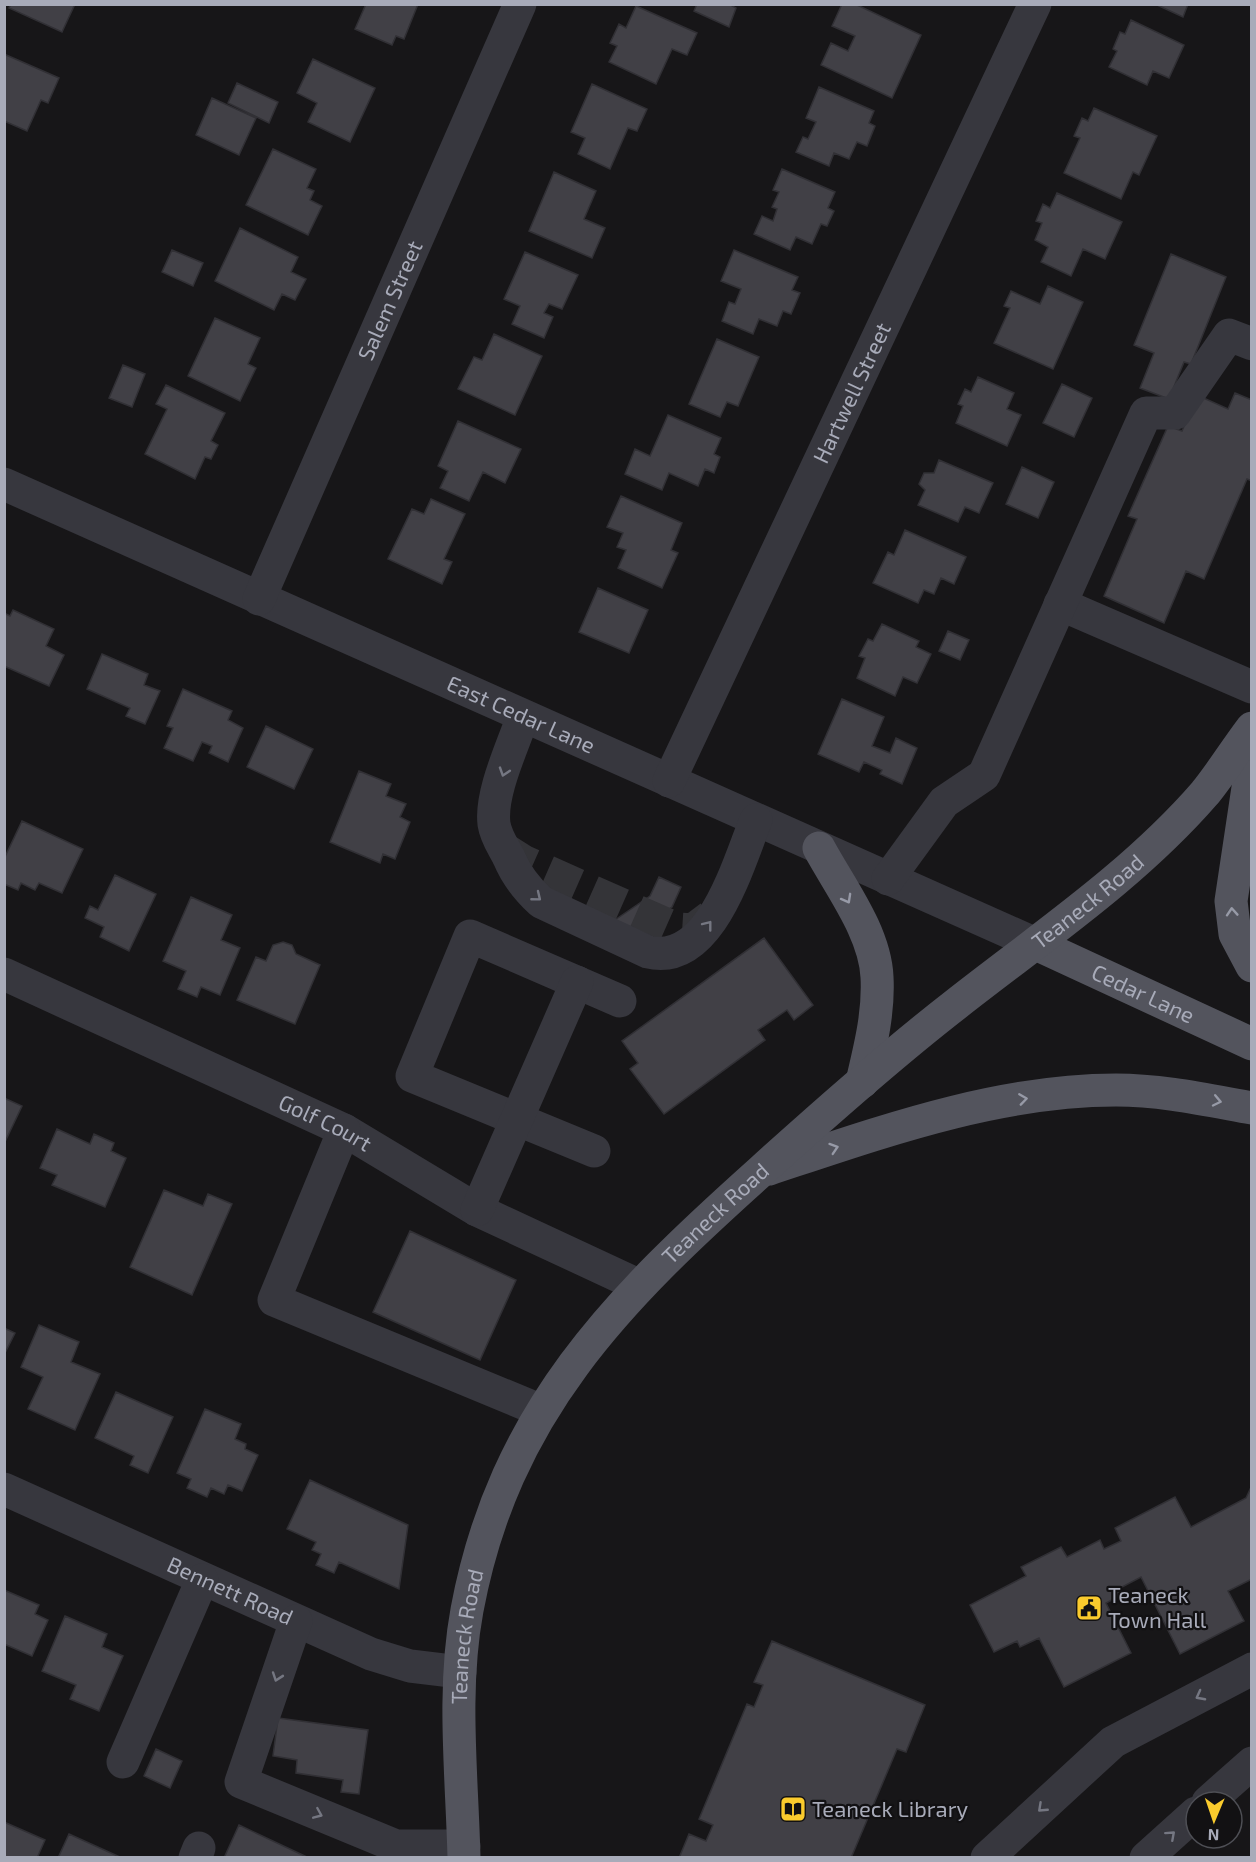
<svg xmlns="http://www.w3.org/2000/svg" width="1256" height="1862" font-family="'Exo 2',sans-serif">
	<rect width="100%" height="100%" fill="#171618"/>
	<path fill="#414046" stroke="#313035" stroke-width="1.5" d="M 11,4 L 75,4 L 62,32 L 9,8 Z
		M 366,4 L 418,4 L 404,39 L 396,36 L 392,45 L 355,29 Z
		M 697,4 L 729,4 L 736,8 L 729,27 L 694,11 Z
		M 842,4 L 855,4 L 921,35 L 892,98 L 821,65 L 831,43 L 848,51 L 855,36 L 832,26 Z
		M 1155,4 L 1188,4 L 1183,17 Z
		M 636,6 L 697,33 L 687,55 L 672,49 L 656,84 L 609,62 L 617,46 L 610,43 L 619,24 L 626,28 Z
		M 1131,20 L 1184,45 L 1169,78 L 1153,71 L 1147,85 L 1109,67 L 1117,51 L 1113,49 L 1120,32 L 1125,34 Z
		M 4,54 L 59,78 L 48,103 L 41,100 L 27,131 L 4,121 Z
		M 313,59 L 375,88 L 350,142 L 308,122 L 317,103 L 297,93 Z
		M 237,83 L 278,102 L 269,123 L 228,103 Z
		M 592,84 L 647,109 L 637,131 L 628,128 L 610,169 L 578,154 L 585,138 L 571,132 Z
		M 819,87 L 874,111 L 869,123 L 875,126 L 867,146 L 857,142 L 849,159 L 834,153 L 829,166 L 796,152 L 803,137 L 808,139 L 816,122 L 806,118 Z
		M 212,98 L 256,118 L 239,155 L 196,135 Z
		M 1094,108 L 1157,136 L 1139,175 L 1133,172 L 1121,199 L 1064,173 L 1080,138 L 1074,136 L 1082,118 L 1088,121 Z
		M 273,149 L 316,169 L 307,188 L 314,191 L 310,200 L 322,206 L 308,235 L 246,205 Z
		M 782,169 L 835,192 L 828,208 L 834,211 L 827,226 L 821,224 L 812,244 L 796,237 L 790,250 L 754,234 L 762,216 L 773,221 L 777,209 L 772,207 L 779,192 L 773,190 Z
		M 554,172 L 596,191 L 584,219 L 605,228 L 592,258 L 529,231 Z
		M 1057,193 L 1122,222 L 1105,259 L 1083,249 L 1071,276 L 1041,262 L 1048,247 L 1035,240 L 1042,223 L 1036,221 L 1043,204 L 1050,208 Z
		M 240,228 L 298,257 L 291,272 L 306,279 L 295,300 L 282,294 L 274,310 L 215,281 Z
		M 172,250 L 203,263 L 193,286 L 162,272 Z
		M 734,250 L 798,277 L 792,290 L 800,293 L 791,314 L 783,311 L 777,326 L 759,319 L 753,334 L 722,321 L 729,302 L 735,304 L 741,289 L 721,281 Z
		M 525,252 L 578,275 L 562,309 L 549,304 L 544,313 L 553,317 L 544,338 L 512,324 L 520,306 L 504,299 Z
		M 1171,254 L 1226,277 L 1191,364 L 1184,362 L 1169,399 L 1140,388 L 1154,353 L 1134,345 Z
		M 1048,286 L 1083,302 L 1053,369 L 994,343 L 1010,308 L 1004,306 L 1011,291 L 1040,304 Z
		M 215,318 L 260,338 L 248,364 L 256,368 L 240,401 L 188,376 Z
		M 494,334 L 542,356 L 515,415 L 458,389 L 474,357 L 482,360 Z
		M 717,339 L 759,357 L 738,406 L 727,402 L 720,417 L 689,404 Z
		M 123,365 L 145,374 L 132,407 L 109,398 Z
		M 978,377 L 1014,393 L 1007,409 L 1021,415 L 1007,446 L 956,423 L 963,406 L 958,404 L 965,389 L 971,392 Z
		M 1062,384 L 1092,398 L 1074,437 L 1043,423 Z
		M 166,385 L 225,413 L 211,441 L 218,445 L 211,459 L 205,457 L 195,479 L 145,454 L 167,409 L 156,404 Z
		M 1235,393 L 1252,400 L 1252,481 L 1247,479 L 1204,579 L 1186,571 L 1164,623 L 1104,596 L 1137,519 L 1128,516 L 1168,426 L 1182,431 L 1197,395 L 1228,409 Z
		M 668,415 L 721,438 L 714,454 L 720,457 L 714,473 L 705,469 L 698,486 L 669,473 L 662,490 L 625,474 L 635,449 L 650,456 Z
		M 458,421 L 521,449 L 505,483 L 483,472 L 469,501 L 440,488 L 448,471 L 438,466 Z
		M 939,460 L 993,483 L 979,513 L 965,507 L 958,522 L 918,505 L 925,490 L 919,484 L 924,473 L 934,473 Z
		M 1022,467 L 1054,482 L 1038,518 L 1006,504 Z
		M 621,496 L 682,523 L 671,550 L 678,553 L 662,588 L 618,568 L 626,550 L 617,547 L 623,533 L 607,527 Z
		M 431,499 L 465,514 L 444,559 L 452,562 L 442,584 L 388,559 L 412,509 L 424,514 Z
		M 905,530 L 966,557 L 954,584 L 941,578 L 934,594 L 924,590 L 918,603 L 873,583 L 888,552 L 894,555 Z
		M 598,588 L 648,610 L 629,653 L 579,632 Z
		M 13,610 L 54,629 L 46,646 L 64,655 L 49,686 L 4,666 L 4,613 L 10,616 Z
		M 882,624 L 919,641 L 916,647 L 931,654 L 917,683 L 903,677 L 895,696 L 857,678 L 865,658 L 859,656 L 868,639 L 873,641 Z
		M 948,631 L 969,640 L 960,660 L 939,651 Z
		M 102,654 L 148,674 L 144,685 L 160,691 L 145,724 L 126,716 L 130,708 L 87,689 Z
		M 183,689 L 232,711 L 228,720 L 243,728 L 228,762 L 209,753 L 212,746 L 202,742 L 193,761 L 164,748 L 173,728 L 167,726 Z
		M 842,699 L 884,717 L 872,746 L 890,753 L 896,738 L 917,748 L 902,784 L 880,774 L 882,770 L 864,762 L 859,772 L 818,754 Z
		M 266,726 L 313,749 L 294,789 L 247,767 Z
		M 359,771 L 391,784 L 386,796 L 406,804 L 400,817 L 410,822 L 395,859 L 383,854 L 380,863 L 330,842 Z
		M 22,821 L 83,849 L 62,893 L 39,883 L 35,890 L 21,883 L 18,890 L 4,884 L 4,859 Z
		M 115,875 L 156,894 L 129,951 L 100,937 L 104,927 L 85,918 L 90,906 L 98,910 Z
		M 659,877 L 681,887 L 672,907 L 633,934 L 609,924 L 650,896 Z
		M 191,897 L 232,915 L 221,940 L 240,948 L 220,995 L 201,987 L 197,997 L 178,989 L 186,971 L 163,961 Z
		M 764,938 L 813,1005 L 794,1020 L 787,1010 L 758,1030 L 765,1040 L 664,1114 L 630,1069 L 638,1063 L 622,1041 Z
		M 283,942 L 292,945 L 296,954 L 320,965 L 295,1024 L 237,1000 L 256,957 L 266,961 L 273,945 Z
		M 4,1098 L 22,1106 L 4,1144 Z
		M 57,1129 L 90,1144 L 94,1134 L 114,1143 L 111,1151 L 126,1158 L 105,1207 L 52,1185 L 57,1175 L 40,1168 Z
		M 164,1190 L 203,1206 L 208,1194 L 232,1204 L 192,1295 L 130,1267 Z
		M 410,1231 L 516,1280 L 480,1360 L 373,1312 Z
		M 39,1325 L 79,1342 L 71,1362 L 100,1374 L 75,1430 L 28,1409 L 43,1377 L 21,1367 Z
		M 4,1328 L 15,1333 L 4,1355 Z
		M 116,1392 L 173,1417 L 148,1473 L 130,1465 L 134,1456 L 95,1438 Z
		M 205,1409 L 241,1424 L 235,1439 L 246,1444 L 245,1449 L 258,1455 L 242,1491 L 228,1485 L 224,1494 L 211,1488 L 207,1497 L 187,1488 L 191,1479 L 177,1473 Z
		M 310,1480 L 408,1525 L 399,1589 L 339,1562 L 334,1573 L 316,1565 L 321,1554 L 312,1550 L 316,1542 L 287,1529 Z
		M 1252,1485 L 1252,1579 L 1228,1591 L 1244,1621 L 1180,1654 L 1141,1577 L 1120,1588 L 1123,1594 L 1106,1603 L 1131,1653 L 1064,1687 L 1039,1638 L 1020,1647 L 1017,1641 L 994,1652 L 970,1605 L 1026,1576 L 1021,1567 L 1061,1547 L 1067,1557 L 1100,1540 L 1104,1549 L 1121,1541 L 1115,1528 L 1175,1497 L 1191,1527 L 1246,1498 Z
		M 4,1590 L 39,1605 L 35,1614 L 48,1620 L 32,1656 L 4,1644 Z
		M 65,1616 L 107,1634 L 102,1647 L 123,1656 L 99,1711 L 70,1699 L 76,1685 L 42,1671 Z
		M 772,1641 L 925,1705 L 906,1752 L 897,1749 L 851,1858 L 679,1858 L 689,1834 L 706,1841 L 713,1825 L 699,1819 L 747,1704 L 754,1707 L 763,1685 L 754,1682 Z
		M 278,1718 L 368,1730 L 359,1794 L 341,1792 L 343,1780 L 296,1773 L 297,1760 L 273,1756 Z
		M 156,1749 L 182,1761 L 170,1788 L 144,1776 Z
		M 4,1822 L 45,1840 L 37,1858 L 4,1858 Z
		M 239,1825 L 309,1858 L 224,1858 Z
		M 69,1834 L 122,1858 L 58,1858 Z"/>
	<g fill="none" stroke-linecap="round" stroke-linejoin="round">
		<path stroke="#343438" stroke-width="33" stroke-dasharray="33 16" stroke-linecap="butt" d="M 504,849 L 523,861 L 677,929 L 693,930 L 718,911"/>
		<g stroke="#37373e" stroke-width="33">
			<path id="s1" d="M 4,484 L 1036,944"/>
			<path id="s2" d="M 259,599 L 520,4"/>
			<path d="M 1060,604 L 1252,687"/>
			<path d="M 523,716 C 513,746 490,793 494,824 C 496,837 503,846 509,858 C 516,875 527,889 541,902 L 648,952 C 711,967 738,863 756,820"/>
			<path id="s3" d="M 669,781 L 1035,4"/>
			<path d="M 888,879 L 944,802 L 984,775 L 1146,413 L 1175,413 L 1229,335 L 1252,344"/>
			<path id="s4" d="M 4,974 L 344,1130 L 477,1210 L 638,1285"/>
			<path d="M 344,1130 L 274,1300 L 542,1411"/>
			<path d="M 594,1151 L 412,1076 L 470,936 L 620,1001"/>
			<path d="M 477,1210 L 577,982"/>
			<path id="s5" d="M 4,1489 L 371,1654 L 410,1666 L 460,1672"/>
			<path d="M 296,1621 L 241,1782 L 396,1846 L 464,1846"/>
			<path d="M 123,1762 L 202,1580"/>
			<path d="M 1208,1802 L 1252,1763"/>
			<path d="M 195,1858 L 199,1848"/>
			<path d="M 987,1858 L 1113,1742 L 1252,1669"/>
			<path d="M 1146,1858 L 1196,1813"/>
		</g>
		<g stroke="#53545d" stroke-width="33">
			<path d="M 1252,761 L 1231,901 L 1235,934 L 1252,966"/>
			<path d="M 819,848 C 840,887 875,932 877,977 C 879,1013 870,1048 862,1082"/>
			<path id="s6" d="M 1036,944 L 1252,1044"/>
			<path d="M 769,1169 C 881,1132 997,1090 1116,1090 C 1162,1090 1207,1100 1252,1108"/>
			<path id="s7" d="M 464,1858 C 462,1776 452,1691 467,1610 C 504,1412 617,1300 761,1171 C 824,1114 888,1057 955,1005 C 1040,938 1133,876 1205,793 C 1222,772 1236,749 1252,728"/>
		</g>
	</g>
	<defs><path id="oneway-chevron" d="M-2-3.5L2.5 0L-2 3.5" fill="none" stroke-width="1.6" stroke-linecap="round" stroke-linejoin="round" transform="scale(1.5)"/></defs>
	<g stroke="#757782">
		<use href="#oneway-chevron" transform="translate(504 772) rotate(108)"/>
		<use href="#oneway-chevron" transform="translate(537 897) rotate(39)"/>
		<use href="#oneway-chevron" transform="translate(708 925) rotate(-52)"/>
		<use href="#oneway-chevron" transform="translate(277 1677) rotate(109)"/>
		<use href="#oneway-chevron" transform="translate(1200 1696) rotate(152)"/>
		<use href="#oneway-chevron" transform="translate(1042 1808) rotate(137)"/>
		<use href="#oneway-chevron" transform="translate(318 1814) rotate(23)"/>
		<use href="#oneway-chevron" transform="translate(1171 1835) rotate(-42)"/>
	</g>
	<g stroke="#979aa7">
		<use href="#oneway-chevron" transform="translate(847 899) rotate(61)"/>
		<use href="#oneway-chevron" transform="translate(1232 912) rotate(-94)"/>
		<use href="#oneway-chevron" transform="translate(1023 1099) rotate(-8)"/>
		<use href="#oneway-chevron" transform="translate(1217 1101) rotate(12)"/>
		<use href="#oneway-chevron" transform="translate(834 1148) rotate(-18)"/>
	</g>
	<defs>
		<symbol id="civic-square" viewBox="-11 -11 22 22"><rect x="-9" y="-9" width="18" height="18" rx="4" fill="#facb2d" stroke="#121113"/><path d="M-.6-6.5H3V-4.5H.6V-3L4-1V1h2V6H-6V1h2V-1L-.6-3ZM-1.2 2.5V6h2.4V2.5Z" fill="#111"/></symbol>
		<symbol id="library-square" viewBox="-11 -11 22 22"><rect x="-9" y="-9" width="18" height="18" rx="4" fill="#facb2d" stroke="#121113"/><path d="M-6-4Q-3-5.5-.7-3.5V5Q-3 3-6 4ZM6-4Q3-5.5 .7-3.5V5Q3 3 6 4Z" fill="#111"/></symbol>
	</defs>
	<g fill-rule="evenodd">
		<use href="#civic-square" x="1074" y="1593" width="30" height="30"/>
		<use href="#library-square" x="778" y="1794" width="30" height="30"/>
	</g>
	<g text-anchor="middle" stroke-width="4.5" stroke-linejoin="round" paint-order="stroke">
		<g font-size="22" fill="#a8abb9" stroke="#121113">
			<text dy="8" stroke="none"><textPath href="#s2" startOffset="326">Salem Street</textPath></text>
			<text dy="8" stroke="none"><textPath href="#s3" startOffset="429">Hartwell Street</textPath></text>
			<text dy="8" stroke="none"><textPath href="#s1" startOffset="566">East Cedar Lane</textPath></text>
			<text dy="8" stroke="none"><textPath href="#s7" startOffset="1212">Teaneck Road</textPath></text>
			<text dy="8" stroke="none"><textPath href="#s6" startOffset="118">Cedar Lane</textPath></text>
			<text dy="8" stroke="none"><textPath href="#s4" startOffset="354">Golf Court</textPath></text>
			<text dy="8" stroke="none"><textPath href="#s7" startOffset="726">Teaneck Road</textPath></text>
			<text dy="8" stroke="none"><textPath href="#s5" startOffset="248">Bennett Road</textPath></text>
			<text dy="8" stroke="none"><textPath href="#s7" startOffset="222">Teaneck Road</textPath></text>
		</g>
		<g font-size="22" fill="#a8abb9" stroke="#121113" text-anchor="start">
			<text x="1108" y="1603">Teaneck<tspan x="1108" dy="25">Town Hall</tspan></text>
			<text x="812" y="1817">Teaneck Library</text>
		</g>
	</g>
	<rect width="1256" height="1862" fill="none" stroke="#a8abb9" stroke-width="12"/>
	<g transform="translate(1214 1820) rotate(182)"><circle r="28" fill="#121113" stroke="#4e4f55" stroke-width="1.5"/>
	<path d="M0-4.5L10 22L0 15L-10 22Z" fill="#facb2d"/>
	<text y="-9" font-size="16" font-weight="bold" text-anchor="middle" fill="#a8abb9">N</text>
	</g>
</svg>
